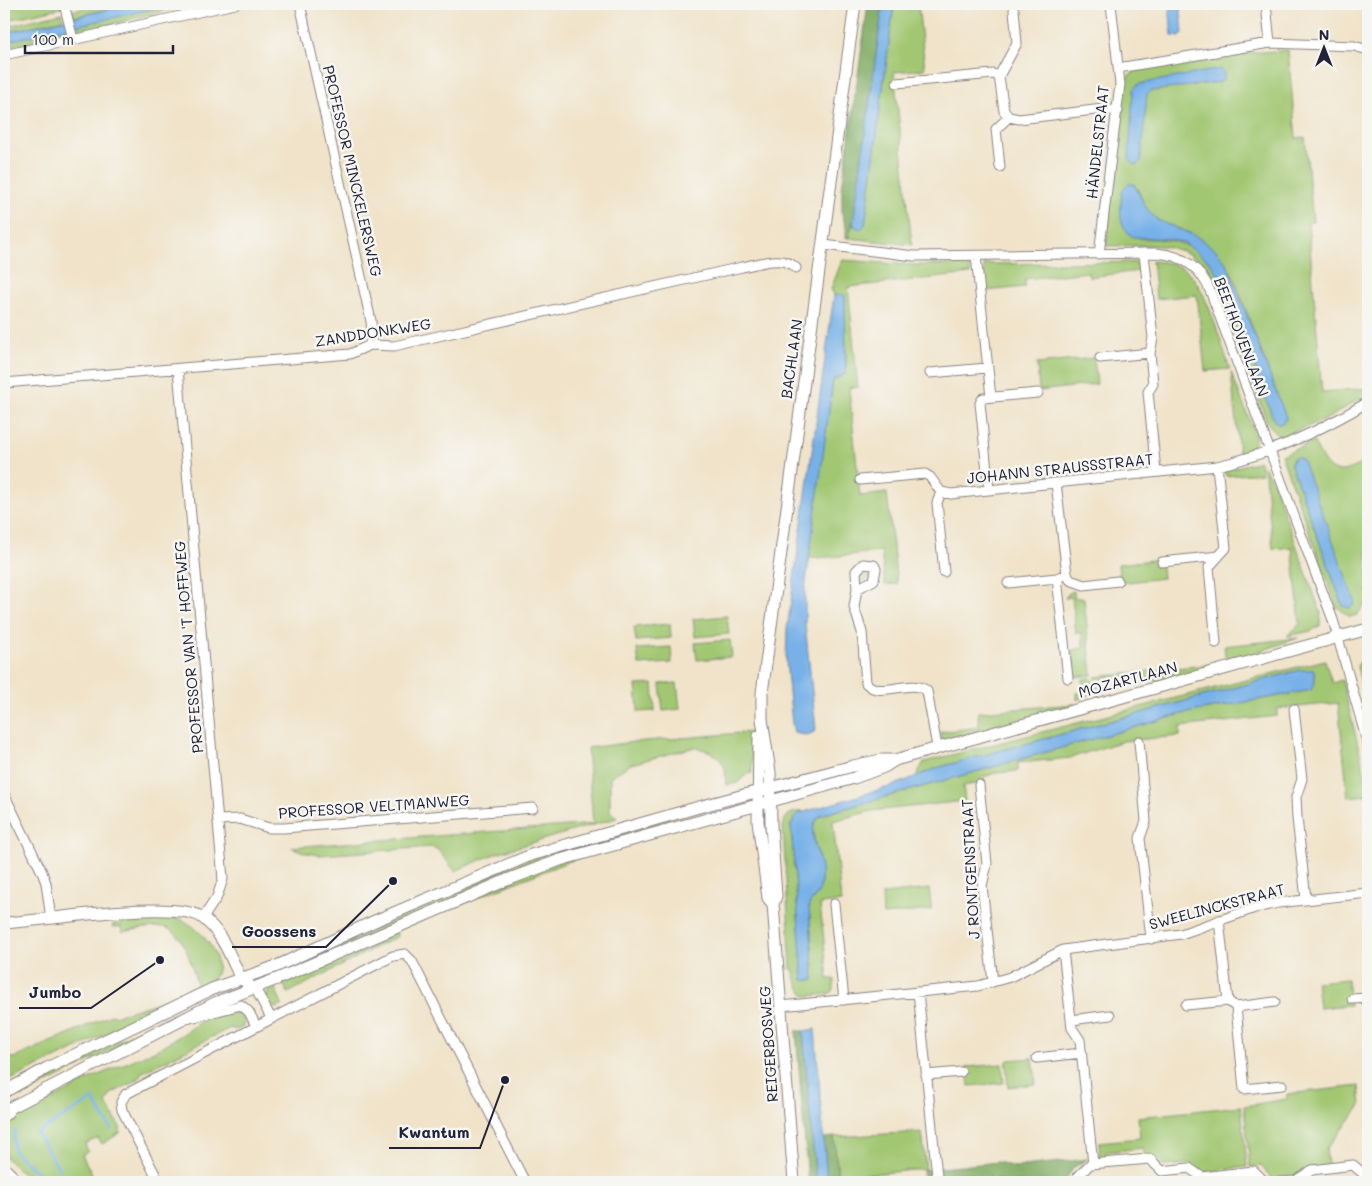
<svg xmlns="http://www.w3.org/2000/svg" width="1372" height="1186" font-family="Mali,sans-serif">
	<rect width="100%" height="100%" fill="#f6f6f2"/>
	<filter id="ink" filterUnits="userSpaceOnUse"><feTurbulence type="fractalNoise" baseFrequency=".02" numOctaves="2"/><feDisplacementMap in="SourceGraphic" scale="10" xChannelSelector="R" yChannelSelector="G"/><feConvolveMatrix kernelMatrix="1 2 1 2 8 2 1 2 1" color-interpolation-filters="sRGB"/></filter>
	<filter id="wash" filterUnits="userSpaceOnUse"><feTurbulence type="fractalNoise" baseFrequency=".0096" numOctaves="4" result="noise"/><feDisplacementMap in="SourceGraphic" scale="20" xChannelSelector="R" yChannelSelector="G"/><feGaussianBlur stdDeviation="1.12" result="paint"/><feColorMatrix in="noise" values="0 0 0 0 0 0 0 0 0 0 0 0 0 0 0 0 0 1.4 0 .05"/><feComposite in="paint" operator="in"/></filter>
	<g filter="url(#wash)">
		<rect width="100%" height="100%" fill="#f0e3c9"/>
		<path fill="#a2c772" stroke="#627456" fill-rule="evenodd" d="M 21,4 L 59,4 L 60,8 L 4,21 L 4,8 Z
			M 103,4 L 133,4 L 73,17 L 71,11 Z
			M 175,4 L 207,4 L 178,11 L 175,8 L 81,32 L 75,30 L 74,26 Z
			M 894,4 L 918,4 L 925,69 L 894,72 L 912,245 L 848,238 L 853,223 L 853,226 L 865,225 Z
			M 62,13 L 63,19 L 4,33 L 4,27 Z
			M 66,28 L 63,36 L 4,47 L 4,42 Z
			M 1288,50 L 1296,138 L 1305,137 L 1313,221 L 1308,222 L 1322,392 L 1368,388 L 1368,394 L 1325,420 L 1282,436 L 1277,435 L 1267,422 L 1215,282 C 1192,237 1148,246 1106,246 L 1125,85 L 1129,75 L 1139,70 L 1231,54 ZM 1138,188 C 1148,228 1169,221 1197,237 C 1215,247 1226,262 1235,280 L 1286,420 L 1219,273 C 1199,245 1173,237 1140,239 Z
			M 842,260 L 914,265 L 968,265 L 971,274 L 848,287 L 858,387 L 849,388 L 860,496 L 887,493 L 897,584 L 885,585 L 881,551 C 856,554 833,558 808,558 L 833,380 L 844,376 L 846,373 L 845,296 L 834,295 L 831,289 Z
			M 1152,261 C 1167,262 1181,264 1191,275 C 1207,292 1222,346 1230,369 L 1205,371 L 1197,295 L 1156,299 Z
			M 1136,262 L 1139,271 L 1089,277 L 1088,272 L 1025,279 L 1025,287 L 986,291 L 984,264 Z
			M 1094,358 L 1097,384 L 1039,391 L 1037,364 Z
			M 1231,372 L 1256,437 L 1252,448 L 1239,453 Z
			M 1314,442 C 1329,476 1336,478 1368,460 L 1366,519 L 1368,600 L 1357,615 L 1350,617 L 1337,607 L 1281,455 ZM 1297,457 L 1300,458 L 1354,605 L 1349,608 L 1343,606 L 1291,465 L 1291,461 Z
			M 1260,461 L 1262,473 L 1226,476 L 1225,470 Z
			M 1264,466 L 1273,482 L 1321,613 L 1320,626 L 1311,631 L 1287,636 L 1300,624 L 1292,547 L 1273,549 Z
			M 1161,559 L 1163,578 L 1120,583 L 1118,564 Z
			M 867,567 L 872,569 L 874,575 L 860,584 L 858,583 L 863,569 Z
			M 1074,591 L 1075,598 L 1084,598 L 1092,675 L 1075,677 L 1072,650 L 1083,648 L 1082,633 L 1076,633 L 1072,597 L 1065,598 L 1069,593 Z
			M 727,616 L 729,634 L 695,637 L 693,619 Z
			M 670,624 L 671,638 L 636,641 L 634,627 Z
			M 1298,638 L 1226,663 L 1224,646 Z
			M 730,640 L 732,657 L 697,660 L 695,643 Z
			M 671,647 L 672,663 L 639,665 L 637,649 Z
			M 1368,651 L 1368,721 L 1363,699 L 1365,698 L 1357,666 Z
			M 1325,660 L 1332,683 L 1342,680 L 1368,786 L 1368,795 L 1348,797 L 1338,703 L 1277,709 L 1277,716 L 1180,727 L 1180,736 L 1123,741 L 1070,758 L 1018,763 L 1018,771 L 995,773 L 981,778 L 981,783 L 963,786 L 965,801 L 872,811 L 833,821 L 841,902 L 820,904 L 828,979 L 834,979 L 834,990 L 829,994 L 806,996 C 799,990 795,979 793,969 L 791,969 L 783,827 C 784,815 791,812 803,811 L 797,814 L 791,825 L 803,980 L 814,980 L 809,904 C 811,901 815,898 816,895 C 818,887 821,867 819,859 C 816,844 807,827 821,815 L 1186,713 L 1311,690 L 1300,670 L 940,767 L 916,776 L 924,762 Z
			M 1223,663 L 1169,678 L 1141,683 L 1139,678 L 1118,684 L 1116,681 L 1100,686 L 1095,677 Z
			M 1091,678 L 1099,690 L 1077,700 L 1077,693 L 1084,692 L 1083,679 Z
			M 677,683 L 680,709 L 663,711 L 660,684 Z
			M 653,684 L 655,711 L 638,712 L 636,685 Z
			M 1075,704 L 942,741 L 940,732 L 979,727 L 978,712 Z
			M 752,732 L 752,773 L 745,775 L 738,783 L 726,785 L 725,768 L 720,759 L 711,752 L 695,747 L 631,764 L 610,777 L 610,811 L 617,818 L 497,853 L 455,871 L 437,849 L 432,847 L 320,855 L 306,853 L 291,847 L 593,824 L 587,748 L 634,742 Z
			M 671,818 L 672,821 L 279,975 L 278,972 L 393,921 L 426,902 L 527,860 Z
			M 929,889 L 932,910 L 883,915 L 882,894 Z
			M 163,918 C 168,919 174,918 179,919 C 198,924 229,960 213,979 C 206,987 194,991 186,996 L 4,1083 L 4,1056 L 14,1058 L 113,1014 L 115,1016 L 156,1003 L 197,984 C 191,966 185,928 161,927 C 148,927 134,930 122,932 L 121,927 L 112,927 L 113,924 Z
			M 395,930 L 398,936 L 288,993 L 281,980 Z
			M 1347,979 L 1350,1005 L 1319,1008 L 1316,982 Z
			M 274,985 L 282,1005 L 277,1008 L 271,1006 L 266,998 L 269,989 Z
			M 192,1005 L 193,1007 L 21,1097 L 17,1090 Z
			M 235,1009 L 239,1010 L 245,1018 L 242,1028 L 236,1030 L 230,1028 L 141,1073 L 139,1079 L 111,1094 L 106,1103 L 120,1127 L 120,1133 L 102,1144 L 98,1138 L 85,1144 L 88,1151 L 82,1155 L 96,1182 L 33,1182 L 6,1158 L 4,1132 L 11,1121 L 94,1077 L 156,1050 L 188,1031 L 201,1021 Z
			M 1033,1058 L 1036,1084 L 1008,1087 L 1006,1064 L 1008,1060 Z
			M 1002,1064 L 1004,1083 L 969,1086 L 967,1067 Z
			M 1359,1086 L 1361,1106 L 1326,1149 L 1328,1164 L 1293,1179 L 1274,1181 L 1261,1166 L 1250,1167 L 1244,1106 L 1287,1099 L 1287,1094 Z
			M 1241,1106 L 1247,1167 L 1202,1172 L 1191,1164 L 1164,1166 L 1152,1155 L 1144,1155 L 1143,1148 L 1106,1152 L 1106,1159 L 1100,1160 L 1099,1142 L 1140,1138 L 1138,1117 Z
			M 922,1132 L 926,1169 L 838,1177 L 834,1137 Z"/>
		<path fill="#81ac64" stroke="#526750" d="M 868,4 L 883,4 L 854,218 L 848,238 L 846,238 L 846,227 L 842,214 L 842,188 Z
			M 796,1031 L 803,1031 L 816,1182 L 808,1182 Z
			M 834,1137 L 838,1177 L 872,1174 L 872,1182 L 827,1182 L 824,1138 Z
			M 1088,1159 L 1074,1167 L 1064,1182 L 1009,1182 L 997,1180 L 924,1182 L 923,1170 L 998,1162 L 1014,1167 Z"/>
		<path fill="#77b1e8" stroke="#4c6a92" d="M 133,4 L 175,4 L 4,42 L 4,33 Z
			M 883,4 L 894,4 L 865,225 L 861,229 L 855,227 L 853,223 Z
			M 1169,4 L 1180,4 L 1183,33 L 1180,37 L 1172,36 Z
			M 1220,69 L 1224,73 L 1224,79 L 1220,82 L 1151,91 L 1147,94 L 1141,161 L 1137,165 L 1133,164 L 1129,158 L 1133,89 L 1139,84 Z
			M 1128,184 L 1134,184 L 1145,206 L 1157,220 L 1196,236 L 1216,250 L 1227,264 L 1286,417 L 1284,422 L 1280,424 L 1274,421 L 1225,287 L 1210,262 L 1184,243 L 1168,239 L 1133,237 C 1116,224 1121,209 1122,190 Z
			M 834,295 L 845,295 L 846,373 L 833,380 L 805,590 L 805,624 L 816,730 C 811,736 800,736 794,732 L 792,723 L 786,661 L 787,629 Z
			M 1297,457 L 1303,461 L 1355,601 L 1354,605 L 1349,608 L 1343,606 L 1291,465 L 1293,458 Z
			M 1300,670 L 1314,670 L 1315,683 L 1311,690 L 1186,713 L 821,815 C 804,830 819,851 821,869 C 822,875 821,883 820,889 C 818,895 812,899 809,905 L 814,980 L 803,980 L 791,825 L 797,814 L 892,786 L 940,767 Z
			M 815,1029 L 827,1182 L 816,1182 L 803,1031 Z"/>
		<g fill="none" stroke-linecap="round" stroke-linejoin="round">
			<path stroke="#77b1e8" stroke-width="3" d="M 15,1130 C 14,1135 12,1145 14,1150 C 16,1157 42,1175 50,1182
				M 60,1170 L 37,1133 L 93,1099 L 111,1129"/>
		</g>
	</g>
	<g filter="url(#ink)">
		<g fill="none" stroke-linecap="round" stroke-linejoin="round">
			<defs>
				<path id="street" d="M 64,4 L 73,39
					M 300,4 L 371,321 L 372,335 L 370,345
					M 1266,4 L 1270,43
					M 4,55 L 235,4
					M 1118,68 L 1270,43 L 1354,46 L 1368,50
					M 999,76 L 1004,111 L 1009,117 L 1019,119 L 1103,109 L 1118,111
					M 999,76 L 1017,43 L 1014,10
					M 897,83 L 993,74 L 999,76
					M 1000,167 L 996,129 L 1009,117
					M 824,245 L 914,256 L 1156,253 C 1183,255 1201,267 1211,293 L 1333,620 L 1368,745
					M 1144,253 L 1153,338 L 1150,353 L 1153,384 L 1148,392 L 1156,472
					M 1099,254 L 1120,84 L 1111,4
					M 976,256 L 991,397
					M 1100,358 L 1150,353
					M 178,369 L 223,879 L 217,897 L 203,918
					M 930,373 L 987,368
					M 4,383 L 350,354 L 370,345 L 394,346 L 742,267 C 759,264 783,254 796,268
					M 860,480 L 925,474 L 930,477 L 941,492 L 951,494 L 1217,466 C 1270,454 1322,430 1368,402
					M 989,490 L 980,403 L 983,398 L 1038,393
					M 941,492 L 937,503 L 944,572
					M 1162,562 L 1219,556
					M 1067,574 L 1070,580 L 1084,585 L 1118,581
					M 1057,578 L 1068,678
					M 1008,583 L 1057,578 L 1067,574 L 1056,483
					M 857,589 L 874,580 L 876,569 L 874,565 L 863,564 L 856,571 L 857,589 L 854,607 L 862,632 L 866,683 C 881,700 910,677 927,691 L 937,747
					M 1216,643 L 1209,567 L 1226,548 L 1217,466
					M 1294,709 L 1302,779 L 1296,797 L 1297,818 L 1306,899
					M 1139,741 L 1146,821 L 1140,838 L 1151,939
					M 979,785 L 987,864 L 982,886 L 993,982
					M 4,794 L 42,872 L 46,883 L 51,919
					M 219,820 L 240,819 L 269,828 L 284,828 L 533,808
					M 834,904 L 844,1000
					M 1219,920 L 1228,1001 L 1236,1007 L 1244,1089 L 1282,1085
					M 1063,950 L 1072,1028 L 1080,1040 L 1093,1164
					M 255,988 L 271,1018
					M 918,992 L 937,1176
					M 1352,999 L 1368,998
					M 1186,1005 L 1228,1001
					M 781,1006 L 978,986 L 1010,977 L 1063,950 L 1181,934 L 1255,908 L 1278,903 L 1368,893
					M 1236,1007 L 1275,1002
					M 195,1017 L 241,1005 L 249,1012 L 256,1026
					M 1071,1020 L 1110,1015
					M 1037,1058 L 1082,1053
					M 926,1075 L 961,1072
					M 159,1182 L 122,1110 L 121,1102 L 126,1094 L 393,956 L 405,954 L 412,961 L 525,1182
					M 995,1182 L 1010,1182
					M 1073,1182 L 1090,1164 L 1150,1159 L 1162,1171 L 1189,1168 L 1202,1177 L 1254,1171 L 1265,1182
					M 1279,1182 L 1295,1181 L 1312,1170 L 1353,1165 L 1365,1175 L 1368,1174"/>
				<path id="secondary" d="M 759,736 L 758,821 L 768,898 L 773,904
					M 4,923 C 43,921 176,898 203,918 C 222,932 231,958 241,979 L 248,983
					M 4,1092 L 47,1068 L 212,989 L 277,966 L 377,920 L 531,855 L 699,807 L 853,766 L 881,760 L 895,760 L 1368,629
					M 4,1111 L 215,1003 L 277,979 L 507,880 L 560,860 L 854,778 L 884,767 L 895,760
					M 794,1182 L 773,904 L 776,896 L 771,825 L 770,772 L 762,719 L 762,693 L 855,4"/>
				<path id="highway" d="M 4,1113 L 6,1111
					M 4,1171 L 15,1182"/>
			</defs>
			<use href="#street" stroke="#898282" stroke-width="11"/>
			<use href="#secondary" stroke="#898282" stroke-width="13"/>
			<use href="#highway" stroke="#898282" stroke-width="17"/>
			<use href="#street" stroke="#fff" stroke-width="9"/>
			<use href="#secondary" stroke="#fff" stroke-width="11"/>
			<use href="#highway" stroke="#fff" stroke-width="15"/>
		</g>
	</g>
	<g text-anchor="middle" stroke-width="5" stroke-linejoin="round" paint-order="stroke">
		<g font-size="15" fill="#22223b" stroke="#f6f6f2">
			<text transform="translate(1098 142) rotate(-84)" y="5">HÄNDELSTRAAT</text>
			<text transform="translate(352 171) rotate(77)" y="5">PROFESSOR MINCKELERSWEG</text>
			<text transform="translate(373 333) rotate(-9)" y="5">ZANDDONKWEG</text>
			<text transform="translate(1241 337) rotate(69)" y="5">BEETHOVENLAAN</text>
			<text transform="translate(792 359) rotate(-82)" y="5">BACHLAAN</text>
			<text transform="translate(1060 469) rotate(-6)" y="5">JOHANN STRAUSSSTRAAT</text>
			<text transform="translate(189 647) rotate(-95)" y="5">PROFESSOR VAN 'T HOFFWEG</text>
			<text transform="translate(1128 680) rotate(-15)" y="5">MOZARTLAAN</text>
			<text transform="translate(374 807) rotate(-4)" y="5">PROFESSOR VELTMANWEG</text>
			<text transform="translate(971 869) rotate(-93)" y="5">J RONTGENSTRAAT</text>
			<text transform="translate(1217 907) rotate(-15)" y="5">SWEELINCKSTRAAT</text>
			<text transform="translate(769 1044) rotate(-94)" y="5">REIGERBOSWEG</text>
		</g>
	</g>
	<path fill="none" stroke="#22223b" stroke-width="2" d="M393 881L326 947H232M160 960L91 1008H19M505 1080L480 1148H389"/>
	<g fill="#22223b" stroke="#f6f6f2" stroke-width="2">
		<circle cx="393" cy="881" r="5"/>
		<circle cx="160" cy="960" r="5"/>
		<circle cx="505" cy="1080" r="5"/>
	</g>
	<g font-size="16" text-anchor="middle" font-weight="bold" fill="#22223b" stroke="#f6f6f2" stroke-width="5" stroke-linejoin="round" paint-order="stroke">
		<text x="279" y="937">Goossens</text>
		<text x="55" y="998">Jumbo</text>
		<text x="434" y="1138">Kwantum</text>
	</g>
	<rect width="1372" height="1186" fill="none" stroke="#f6f6f2" stroke-width="20"/>
	<g transform="translate(1324 48)" stroke="#f6f6f2" stroke-width="4" paint-order="stroke">
	<path d="M0-4L9 19L0 12L-9 19Z" fill="#22223b"/>
	<text y="-8" font-size="14" font-weight="bold" text-anchor="middle" fill="#22223b">N</text>
	</g>
	<path d="M25 45v8h148v-8" fill="none" stroke="#22223b" stroke-width="2.5"/>
	<text x="32" y="45" font-size="15" fill="#22223b" stroke="#f6f6f2" stroke-width="4" paint-order="stroke">100 m</text>
</svg>
